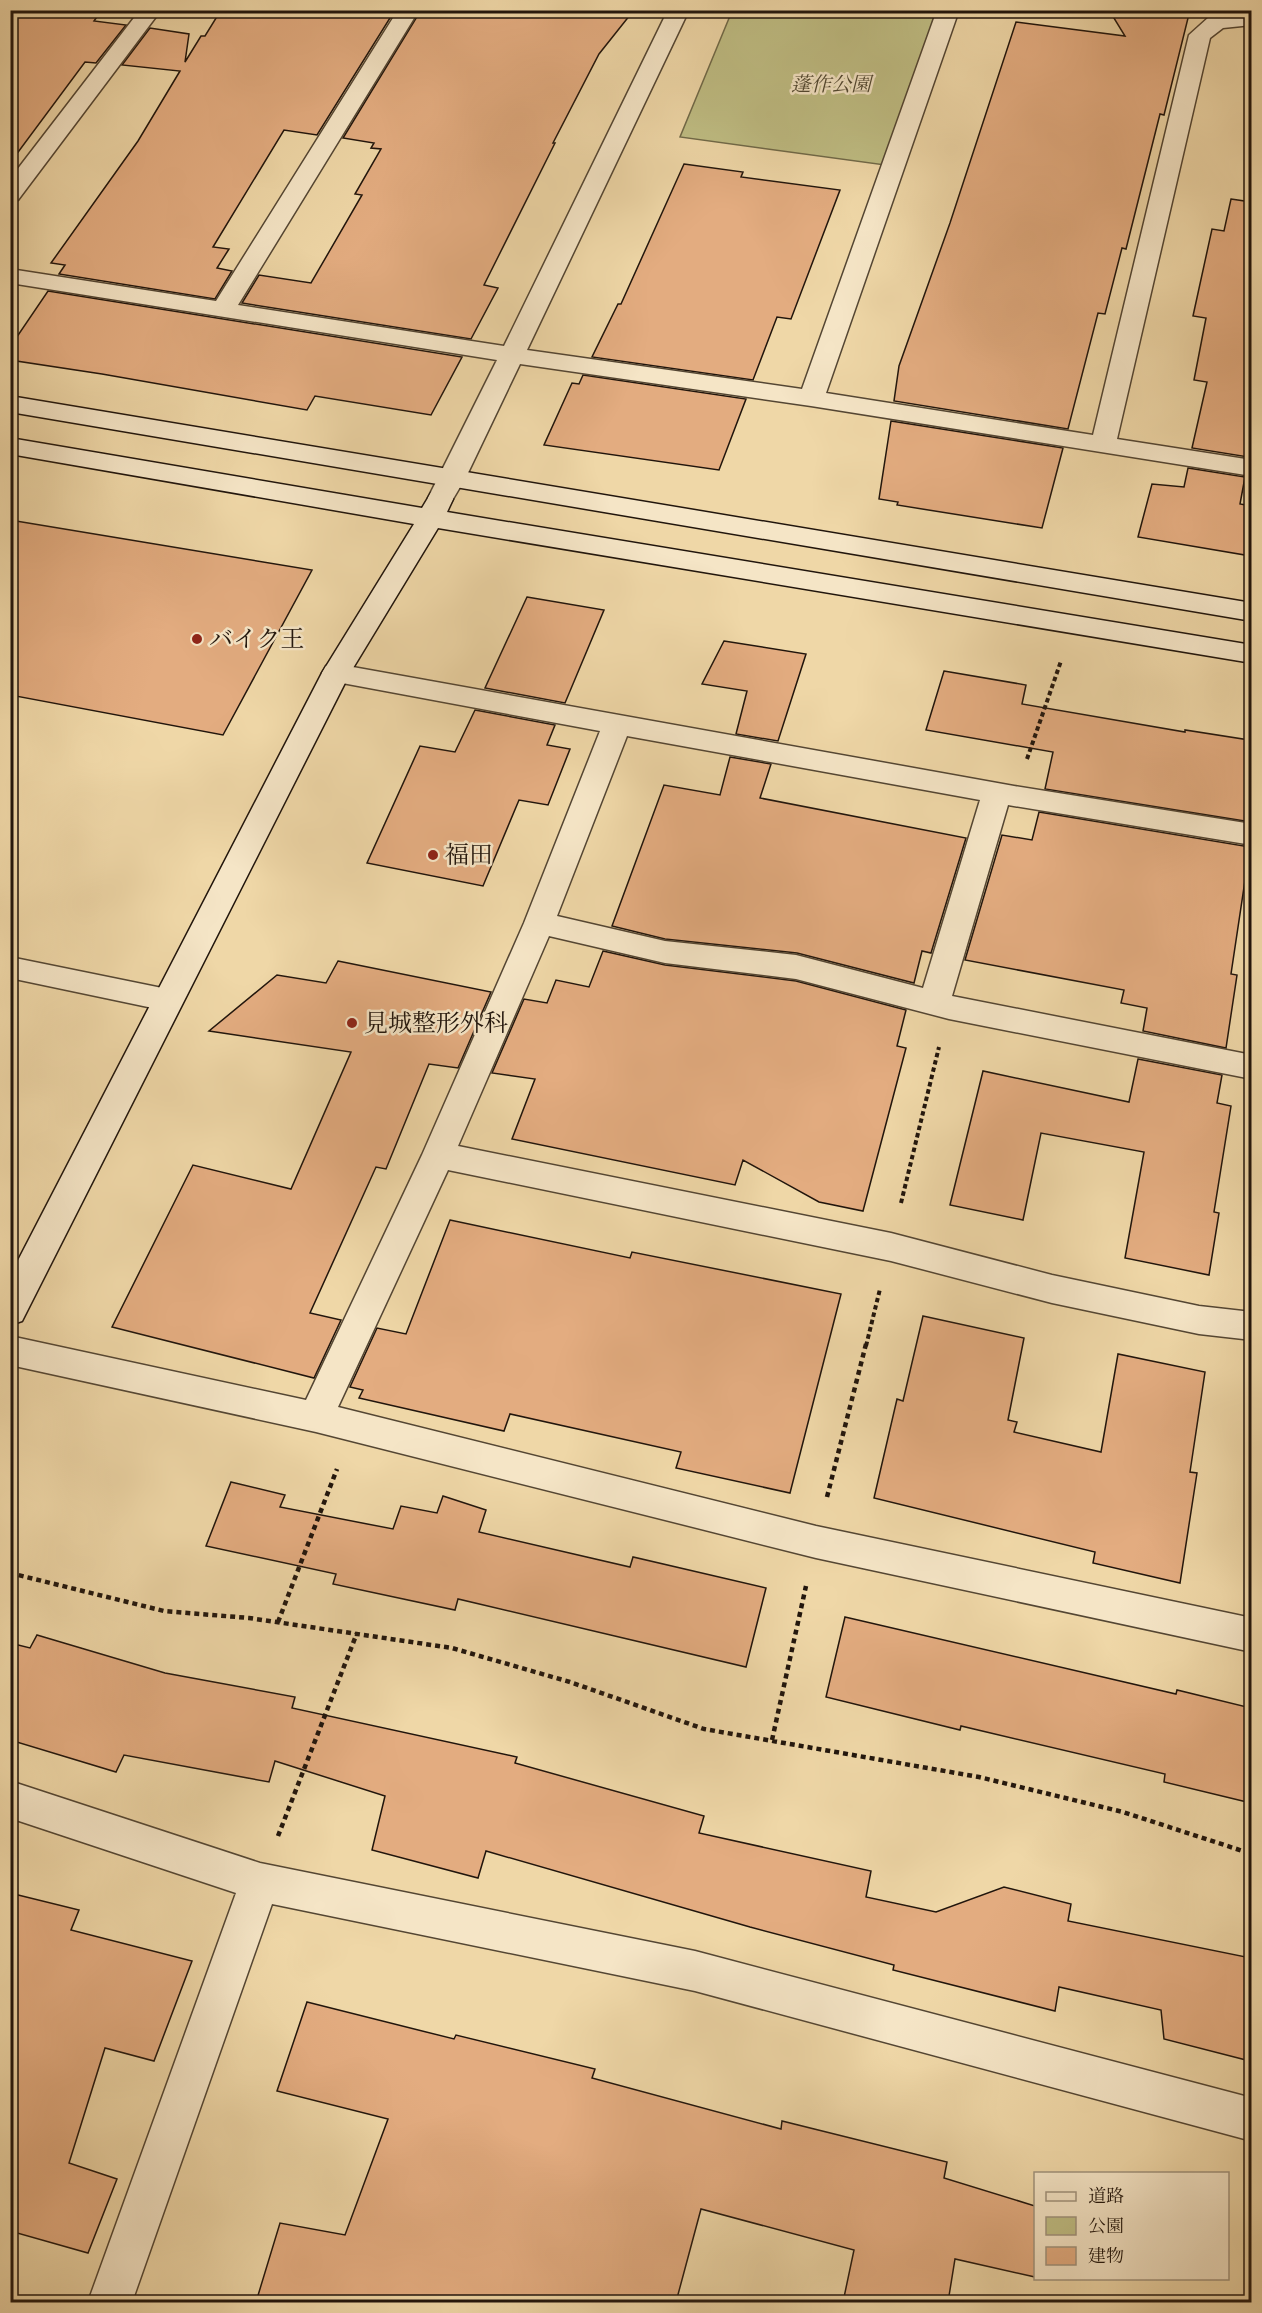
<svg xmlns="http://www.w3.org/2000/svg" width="1262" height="2313" font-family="Alegreya,'Noto Serif JP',serif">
	<rect width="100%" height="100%" fill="#efd7a7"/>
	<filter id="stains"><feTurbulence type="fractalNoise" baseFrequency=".00333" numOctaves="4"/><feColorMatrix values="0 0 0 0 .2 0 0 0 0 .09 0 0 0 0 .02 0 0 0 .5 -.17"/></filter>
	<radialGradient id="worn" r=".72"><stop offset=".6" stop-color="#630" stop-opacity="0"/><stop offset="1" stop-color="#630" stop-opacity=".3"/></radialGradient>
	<path fill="#bfbd83" stroke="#706948" stroke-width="1.5" d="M 732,11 L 941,11 L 885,165 L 680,137 Z"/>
	<path fill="#e3ac80" stroke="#21150c" stroke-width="1.5" d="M 23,10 L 102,10 L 94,21 L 126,25 L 96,63 L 85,62 L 10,163 L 10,23 Z
		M 221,10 L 395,10 L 317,135 L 284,130 L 213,247 L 229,249 L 217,268 L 232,271 L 215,299 L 59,274 L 65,265 L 51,263 L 138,141 L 180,71 L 122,65 L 150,28 L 189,34 L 185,62 L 201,36 L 205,36 Z
		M 421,10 L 634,10 L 599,54 L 553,143 L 555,143 L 484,285 L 498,288 L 471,339 L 242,303 L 259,275 L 311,283 L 362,195 L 355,194 L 381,149 L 371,148 L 374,143 L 343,138 Z
		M 1109,10 L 1190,10 L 1164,115 L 1160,114 L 1126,249 L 1122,248 L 1105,314 L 1098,313 L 1068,429 L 894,401 L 899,366 L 950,223 L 1016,22 L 1125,36 Z
		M 684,164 L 743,172 L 741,177 L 840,190 L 791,319 L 777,317 L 753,380 L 592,357 L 618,304 L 621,304 Z
		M 1231,199 L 1251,202 L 1251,435 L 1248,457 L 1192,448 L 1207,382 L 1194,380 L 1206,318 L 1193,316 L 1212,229 L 1224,231 Z
		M 48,291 L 462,357 L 431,415 L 315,396 L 307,410 L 102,374 L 10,360 L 10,347 Z
		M 583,375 L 746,399 L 719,470 L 544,445 L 572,383 L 579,384 Z
		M 891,421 L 1063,448 L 1042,528 L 897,505 L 898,502 L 879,499 Z
		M 1188,468 L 1245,477 L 1240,504 L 1251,506 L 1251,556 L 1138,537 L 1152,484 L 1184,487 Z
		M 10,520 L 312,570 L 223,735 L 10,695 Z
		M 527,597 L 604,610 L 565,703 L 485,688 Z
		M 724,641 L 806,654 L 778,741 L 736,734 L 747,691 L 702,684 Z
		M 944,671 L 1026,685 L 1022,704 L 1185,732 L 1185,730 L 1249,740 L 1251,753 L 1251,822 L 1045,789 L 1053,752 L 926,730 Z
		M 475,710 L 555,725 L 547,745 L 570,749 L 548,805 L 519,800 L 483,886 L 367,863 L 420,746 L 455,752 Z
		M 730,757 L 771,764 L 760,798 L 966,838 L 931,953 L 922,951 L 914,983 L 797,953 L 665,939 L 612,926 L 664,785 L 720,795 Z
		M 1039,812 L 1250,847 L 1231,974 L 1237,975 L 1226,1048 L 1143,1031 L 1147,1008 L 1121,1003 L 1124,990 L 965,960 L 1002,835 L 1032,840 Z
		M 603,951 L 665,965 L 796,981 L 906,1010 L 897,1046 L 906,1048 L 863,1211 L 819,1202 L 743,1160 L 735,1185 L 512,1139 L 535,1079 L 492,1073 L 524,999 L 547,1003 L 556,980 L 589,987 Z
		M 338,961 L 491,992 L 458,1068 L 429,1064 L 386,1169 L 376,1167 L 310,1313 L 341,1320 L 314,1378 L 112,1327 L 193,1165 L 291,1189 L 351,1052 L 209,1031 L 277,975 L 326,983 Z
		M 1138,1059 L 1222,1075 L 1217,1103 L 1231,1106 L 1214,1212 L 1219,1213 L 1209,1275 L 1125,1258 L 1144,1152 L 1041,1133 L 1023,1220 L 950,1205 L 983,1071 L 1129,1102 Z
		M 450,1220 L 630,1258 L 632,1252 L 841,1294 L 790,1493 L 676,1468 L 681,1452 L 510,1414 L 504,1431 L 359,1398 L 363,1390 L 350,1387 L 377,1328 L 406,1334 Z
		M 923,1316 L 1024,1338 L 1008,1420 L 1017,1422 L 1014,1432 L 1101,1452 L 1118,1354 L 1205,1372 L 1190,1472 L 1197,1473 L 1180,1583 L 1093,1563 L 1095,1552 L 874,1498 L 897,1399 L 903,1401 Z
		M 231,1482 L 285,1495 L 280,1507 L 393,1529 L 401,1506 L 437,1513 L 443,1496 L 486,1510 L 479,1532 L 630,1567 L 633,1557 L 766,1588 L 746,1667 L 458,1599 L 455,1610 L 333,1584 L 336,1574 L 206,1546 Z
		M 845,1617 L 1176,1694 L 1177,1690 L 1251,1708 L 1251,1803 L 1164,1782 L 1165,1774 L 961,1726 L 960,1730 L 826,1697 Z
		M 37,1635 L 165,1673 L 295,1697 L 292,1708 L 517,1757 L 515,1763 L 704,1816 L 699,1833 L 871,1871 L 866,1897 L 936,1912 L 1004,1887 L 1071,1904 L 1068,1921 L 1251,1958 L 1251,2015 L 1246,2060 L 1164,2039 L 1161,2010 L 1059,1987 L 1055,2011 L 893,1970 L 894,1965 L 750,1927 L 486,1851 L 478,1878 L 372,1850 L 385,1796 L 275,1761 L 269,1782 L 124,1755 L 116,1772 L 10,1740 L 10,1643 L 30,1648 Z
		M 10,1893 L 79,1910 L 71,1930 L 192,1961 L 154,2061 L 105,2048 L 69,2163 L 117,2179 L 88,2253 L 10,2231 Z
		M 307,2002 L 454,2039 L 456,2035 L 595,2069 L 592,2078 L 781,2129 L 782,2121 L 947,2162 L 944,2178 L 1035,2206 L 1035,2277 L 955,2259 L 948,2302 L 843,2302 L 854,2250 L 701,2209 L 676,2302 L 256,2302 L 280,2223 L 345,2235 L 388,2119 L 277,2091 Z"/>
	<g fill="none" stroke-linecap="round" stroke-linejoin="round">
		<defs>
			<path id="lane" d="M 10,957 L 167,989 L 177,992 L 181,1000 L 177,1008 L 167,1011 L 10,978 Z"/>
			<path id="street" d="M 140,10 L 161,10 L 18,200 L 10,202 L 10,179 Z
				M 398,10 L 419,10 L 238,305 L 504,346 L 668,10 L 689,10 L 527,350 L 802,389 L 937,10 L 959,10 L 826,393 L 1093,435 L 1189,35 L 1209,17 L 1252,13 L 1252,25 L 1223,28 L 1210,38 L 1117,439 L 1252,460 L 1252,476 L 811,406 L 520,364 L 466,477 L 450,504 L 441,506 L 432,504 L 428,498 L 497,360 L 10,283 L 10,269 L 216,301 Z
				M 336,664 L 1014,786 L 1252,824 L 1252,845 L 1008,805 L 952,996 L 1252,1055 L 1252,1079 L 949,1019 L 796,979 L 665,963 L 549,936 L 458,1146 L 891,1233 L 1052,1275 L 1199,1306 L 1252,1312 L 1252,1340 L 1199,1334 L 1052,1303 L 891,1261 L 448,1170 L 338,1407 L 816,1526 L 1252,1618 L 1252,1652 L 816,1558 L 316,1432 L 10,1365 L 10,1336 L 306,1400 L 422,1155 L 524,923 L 600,731 L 326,680 L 322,673 L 326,666 ZM 627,736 L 980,800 L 923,988 L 796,955 L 665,941 L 557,916 Z
				M 10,1781 L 260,1863 L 695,1951 L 1252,2098 L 1252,2141 L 695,1991 L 272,1904 L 132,2302 L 88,2302 L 236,1893 L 10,1818 Z"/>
			<path id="secondary" d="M 10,396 L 1252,603 L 1252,621 L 10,412 Z
				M 10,438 L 422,508 L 431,493 L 440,491 L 449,493 L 453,499 L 447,512 L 1252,645 L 1252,663 L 438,528 L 350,673 L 22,1321 L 10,1325 L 10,1276 L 322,673 L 414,524 L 10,454 Z"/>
		</defs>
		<use href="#lane" stroke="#544633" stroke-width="3"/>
		<use href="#street" stroke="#544633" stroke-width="3"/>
		<use href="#secondary" stroke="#21150c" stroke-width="3"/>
		<path stroke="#21150c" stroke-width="4" stroke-dasharray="4.5 3" stroke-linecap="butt" d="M 1027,759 L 1061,661
			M 901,1203 L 939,1047
			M 866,1346 L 880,1289"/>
		<path stroke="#21150c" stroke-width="4.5" stroke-dasharray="5 4" stroke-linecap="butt" d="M 827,1497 L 866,1344
			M 10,1573 L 164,1611 L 249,1618 L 452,1648 L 570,1682 L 704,1729 L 979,1777 L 1123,1812 L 1252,1854
			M 278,1622 L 337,1469
			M 772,1740 L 806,1586
			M 278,1836 L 357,1633"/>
		<use href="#lane" fill="#f5e5c6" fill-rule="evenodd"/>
		<use href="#street" fill="#f5e5c6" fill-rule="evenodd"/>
		<use href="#secondary" fill="#f5e5c6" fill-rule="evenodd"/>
	</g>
	<g fill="#8f2418" stroke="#f5e5c6" stroke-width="2">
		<circle cx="197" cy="639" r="6"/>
		<circle cx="433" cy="855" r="6"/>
		<circle cx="352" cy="1023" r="6"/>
	</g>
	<g text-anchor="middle" stroke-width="5" stroke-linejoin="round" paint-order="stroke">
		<g font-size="20" font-style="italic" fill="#504730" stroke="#f5e5c6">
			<text x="831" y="91">蓬作公園</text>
		</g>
		<g font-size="24" fill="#21150c" stroke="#f5e5c6" text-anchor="start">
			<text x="209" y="647">バイク王</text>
			<text x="445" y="863">福田</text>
			<text x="364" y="1031">見城整形外科</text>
		</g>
	</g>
	<rect width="1262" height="2313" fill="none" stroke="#efd7a7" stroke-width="36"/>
	<rect x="12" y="12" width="1238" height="2289" fill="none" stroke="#21150c" stroke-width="3"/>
	<rect x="18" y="18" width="1226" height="2277" fill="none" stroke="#21150c" stroke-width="1.5"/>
	<rect x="1034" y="2172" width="195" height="108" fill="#f5e5c6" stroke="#a0927c" stroke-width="1.5"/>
	<rect x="1046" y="2192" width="30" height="9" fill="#f5e5c6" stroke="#a0927c" stroke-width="1.5"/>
	<text x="1088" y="2202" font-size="18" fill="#21150c">道路</text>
	<rect x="1046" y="2217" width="30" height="18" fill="#bfbd83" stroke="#a0927c" stroke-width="1.5"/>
	<text x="1088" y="2232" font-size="18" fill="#21150c">公園</text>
	<rect x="1046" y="2247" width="30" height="18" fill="#e3ac80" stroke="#a0927c" stroke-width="1.5"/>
	<text x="1088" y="2262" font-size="18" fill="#21150c">建物</text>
	<rect width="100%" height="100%" filter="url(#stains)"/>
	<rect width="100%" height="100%" fill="url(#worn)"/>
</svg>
